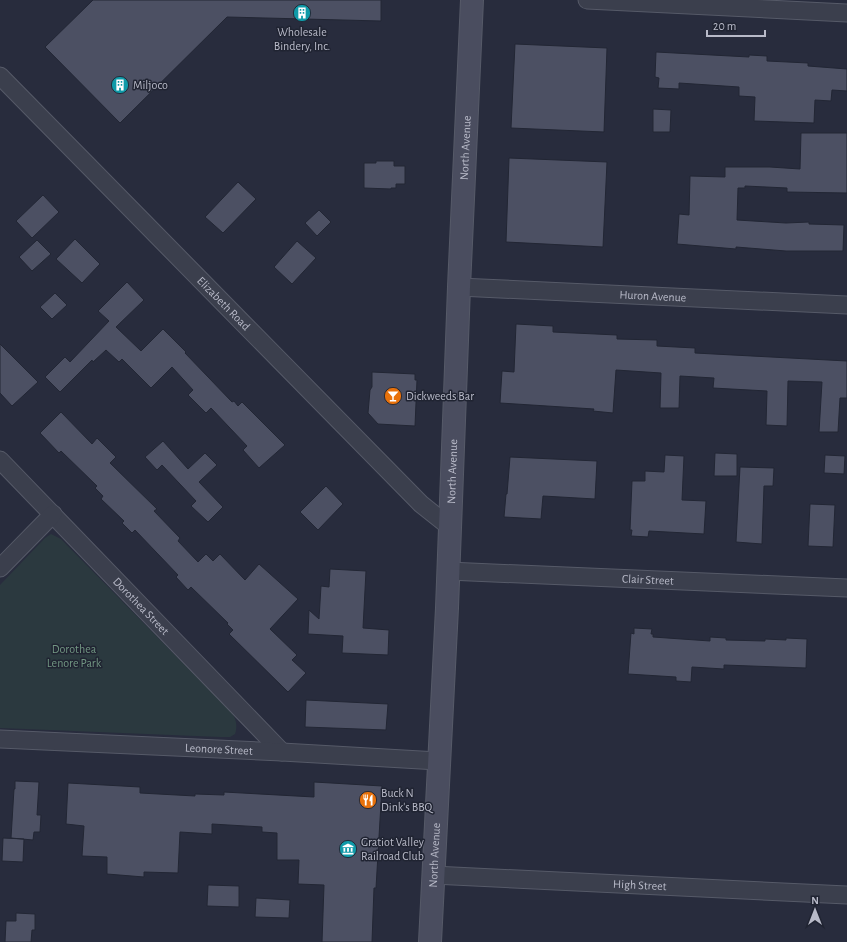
<svg xmlns="http://www.w3.org/2000/svg" width="847" height="942" font-family="'Alegreya Sans',sans-serif">
	<rect width="100%" height="100%" fill="#282c3d"/>
	<path fill="#2b393f" d="M 51,534 L 61,539 L 230,711 C 236,717 238,726 235,734 L 230,737 L 220,737 L 0,728 L 0,585 L 45,538 Z"/>
	<path fill="#4c5063" stroke="#222634" d="M 93,0 L 381,0 L 381,21 L 227,17 L 120,123 L 45,47 Z
		M 515,44 L 607,48 L 604,132 L 511,128 Z
		M 656,52 L 749,57 L 749,55 L 767,56 L 767,61 L 808,63 L 808,66 L 847,69 L 847,91 L 832,90 L 831,101 L 815,100 L 814,123 L 754,121 L 755,97 L 739,96 L 739,87 L 679,83 L 679,89 L 658,88 L 659,78 L 655,77 Z
		M 653,109 L 671,110 L 670,132 L 653,132 Z
		M 801,133 L 847,133 L 847,193 L 787,192 L 787,188 L 745,186 L 745,188 L 738,188 L 737,220 L 786,223 L 809,222 L 809,224 L 844,225 L 843,251 L 786,251 L 736,247 L 736,249 L 677,244 L 679,214 L 689,215 L 690,176 L 725,177 L 725,167 L 770,167 L 800,169 Z
		M 509,158 L 607,162 L 603,247 L 506,242 Z
		M 376,161 L 394,161 L 394,166 L 405,166 L 405,184 L 396,184 L 396,188 L 391,188 L 391,189 L 364,188 L 364,163 L 376,163 Z
		M 238,182 L 256,199 L 223,233 L 205,217 Z
		M 43,195 L 59,212 L 32,238 L 16,221 Z
		M 319,210 L 331,222 L 317,236 L 305,223 Z
		M 75,239 L 100,264 L 82,283 L 56,259 Z
		M 37,240 L 51,254 L 32,271 L 19,257 Z
		M 297,241 L 316,258 L 292,284 L 274,267 Z
		M 127,282 L 144,300 L 116,327 L 141,351 L 163,329 L 186,352 L 185,353 L 232,402 L 234,401 L 238,406 L 242,402 L 285,445 L 259,468 L 243,450 L 247,446 L 211,408 L 206,413 L 188,395 L 193,390 L 172,367 L 151,388 L 122,359 L 119,362 L 106,350 L 93,362 L 92,360 L 60,392 L 45,377 L 65,357 L 70,362 L 109,321 L 98,311 Z
		M 55,293 L 67,305 L 52,319 L 40,307 Z
		M 516,324 L 553,326 L 553,332 L 617,335 L 617,339 L 657,340 L 657,346 L 695,348 L 695,353 L 847,361 L 847,398 L 840,398 L 838,432 L 819,432 L 822,382 L 788,381 L 787,426 L 766,425 L 767,391 L 713,388 L 714,378 L 680,376 L 679,408 L 660,408 L 661,373 L 616,370 L 613,413 L 593,411 L 594,409 L 500,403 L 502,371 L 514,372 Z
		M 0,344 L 38,382 L 12,406 L 0,393 Z
		M 372,372 L 415,374 L 415,380 L 417,380 L 415,426 L 378,424 L 368,413 L 370,390 L 372,387 Z
		M 61,412 L 92,444 L 97,438 L 116,457 L 110,463 L 157,509 L 154,511 L 180,538 L 178,541 L 198,562 L 206,554 L 213,561 L 220,554 L 245,580 L 259,564 L 298,599 L 270,629 L 297,655 L 292,660 L 306,673 L 288,692 L 229,634 L 233,630 L 227,624 L 228,623 L 191,587 L 188,590 L 176,577 L 178,575 L 135,530 L 132,533 L 122,523 L 124,521 L 101,499 L 103,496 L 95,488 L 97,486 L 61,451 L 59,453 L 40,433 Z
		M 163,441 L 188,469 L 205,453 L 217,465 L 199,482 L 223,507 L 208,522 L 191,506 L 196,501 L 162,465 L 157,470 L 145,457 Z
		M 715,453 L 737,454 L 737,476 L 714,476 Z
		M 665,455 L 684,456 L 682,500 L 706,501 L 704,534 L 649,531 L 648,537 L 631,536 L 632,530 L 630,530 L 632,481 L 645,481 L 645,471 L 664,472 Z
		M 825,455 L 845,456 L 844,474 L 824,473 Z
		M 510,457 L 597,461 L 595,499 L 543,496 L 541,519 L 504,517 L 506,494 L 507,494 Z
		M 740,467 L 774,468 L 773,486 L 764,486 L 762,544 L 736,542 Z
		M 326,486 L 343,504 L 318,530 L 300,512 Z
		M 810,504 L 835,505 L 833,547 L 808,546 Z
		M 330,569 L 366,571 L 363,628 L 389,630 L 388,655 L 342,653 L 343,636 L 308,634 L 309,610 L 319,619 L 321,586 L 329,587 Z
		M 634,628 L 652,629 L 651,634 L 653,634 L 653,637 L 710,641 L 710,637 L 726,638 L 726,640 L 765,641 L 765,639 L 786,640 L 786,638 L 807,639 L 806,668 L 724,665 L 724,669 L 692,667 L 691,682 L 676,681 L 676,677 L 628,674 L 631,633 L 634,634 Z
		M 306,700 L 388,704 L 386,730 L 305,727 Z
		M 15,781 L 39,782 L 37,815 L 41,815 L 40,832 L 34,832 L 33,840 L 11,838 L 14,789 L 15,789 Z
		M 314,782 L 382,786 L 376,888 L 374,888 L 372,942 L 322,942 L 324,885 L 298,884 L 299,860 L 277,860 L 277,833 L 262,832 L 262,827 L 212,824 L 212,834 L 180,832 L 178,873 L 144,872 L 144,877 L 107,874 L 107,857 L 82,856 L 84,826 L 66,824 L 68,783 L 140,787 L 140,793 L 195,796 L 195,794 L 224,795 L 224,792 L 314,797 Z
		M 3,838 L 24,839 L 23,862 L 2,861 Z
		M 208,885 L 239,886 L 239,907 L 207,906 Z
		M 256,898 L 290,900 L 289,918 L 255,917 Z
		M 16,913 L 35,914 L 35,930 L 32,930 L 31,942 L 5,942 L 6,921 L 16,921 Z"/>
	<g fill="none" stroke-linecap="round" stroke-linejoin="round">
		<defs>
			<g id="minor">
				<path d="M 587,0 L 847,13"/>
				<path id="s1" d="M 0,76 L 421,504 L 450,527"/>
				<path id="s2" d="M 459,287 L 847,305"/>
				<path id="s3" d="M 0,460 L 282,752"/>
				<path d="M 0,568 L 53,514"/>
				<path id="s4" d="M 448,571 L 847,588"/>
				<path id="s5" d="M 0,739 L 282,752 L 438,761"/>
				<path id="s6" d="M 433,875 L 847,895"/>
			</g>
			<g id="secondary">
				<path id="s7" d="M 430,942 L 447,608 L 459,287 L 472,0"/>
			</g>
		</defs>
		<use href="#minor" stroke="#565a68" stroke-width="19"/>
		<use href="#secondary" stroke="#565a68" stroke-width="24"/>
		<use href="#minor" stroke="#3b3f4d" stroke-width="17"/>
		<use href="#secondary" stroke="#4a4d5f" stroke-width="22"/>
	</g>
	<defs>
		<symbol id="building-disc" viewBox="-11 -11 22 22"><circle r="9.5" fill="#0f9aa8" stroke="#202432"/><path d="M-4-6H4V6H1V3H-1V6H-4ZM-2.5-4.3h1.7v1.8h-1.7ZM.8-4.3h1.7v1.8H.8ZM-2.5-1h1.7V.8h-1.7ZM.8-1h1.7V.8H.8Z" fill="#fff"/></symbol>
		<symbol id="bar-disc" viewBox="-11 -11 22 22"><circle r="9.5" fill="#e8710a" stroke="#202432"/><path d="M-6-5H6L.8 .8V4.5H3.5V6h-7V4.5H-.8V.8Z" fill="#fff"/></symbol>
		<symbol id="restaurant-disc" viewBox="-11 -11 22 22"><circle r="9.5" fill="#e8710a" stroke="#202432"/><path d="M-5-6h1v4h1v-4h1v4h1v-4h1v5L-1.5 .5V6h-2V.5L-5-1ZM5-6V6H3V1.5H1.5Q1.5-4 5-6Z" fill="#fff"/></symbol>
		<symbol id="museum-disc" viewBox="-11 -11 22 22"><circle r="9.5" fill="#0f9aa8" stroke="#202432"/><path d="M0-6L6-3V-2H-6V-3ZM-5-1h2V3h-2ZM-1-1h2V3h-2ZM3-1h2V3H3ZM-6 4H6V6H-6Z" fill="#fff"/></symbol>
	</defs>
	<g fill-rule="evenodd">
		<use href="#building-disc" x="292" y="3" width="20" height="20"/>
		<use href="#building-disc" x="110" y="75" width="20" height="20"/>
		<use href="#bar-disc" x="383" y="386" width="20" height="20"/>
		<use href="#restaurant-disc" x="358" y="790" width="20" height="20"/>
		<use href="#museum-disc" x="338" y="839" width="20" height="20"/>
	</g>
	<g text-anchor="middle" stroke-width="3" stroke-linejoin="round" paint-order="stroke">
		<g font-size="12" fill="#b8bac8" stroke="#202432" text-anchor="start">
			<text x="302" y="36" text-anchor="middle">Wholesale<tspan x="302" dy="14">Bindery, Inc.</tspan></text>
			<text x="133" y="89">Miljoco</text>
			<text x="406" y="400">Dickweeds Bar</text>
			<text x="381" y="797">Buck N<tspan x="381" dy="14">Dink's BBQ</tspan></text>
			<text x="361" y="846">Gratiot Valley<tspan x="361" dy="14">Railroad Club</tspan></text>
		</g>
		<g font-size="12" fill="#b8bac8" stroke="#202432">
			<text dy="4" stroke="none"><textPath href="#s7" startOffset="795">North Avenue</textPath></text>
			<text dy="4" stroke="none"><textPath href="#s2" startOffset="194">Huron Avenue</textPath></text>
			<text dy="4" stroke="none"><textPath href="#s1" startOffset="319">Elizabeth Road</textPath></text>
			<text dy="4" stroke="none"><textPath href="#s7" startOffset="471">North Avenue</textPath></text>
			<text dy="4" stroke="none"><textPath href="#s4" startOffset="200">Clair Street</textPath></text>
			<text dy="4" stroke="none"><textPath href="#s3" startOffset="203">Dorothea Street</textPath></text>
			<text dy="4" stroke="none"><textPath href="#s5" startOffset="219">Leonore Street</textPath></text>
			<text dy="4" stroke="none"><textPath href="#s7" startOffset="87">North Avenue</textPath></text>
			<text dy="4" stroke="none"><textPath href="#s6" startOffset="207">High Street</textPath></text>
		</g>
		<g font-size="12" fill="#719682" stroke="#202432">
			<text x="74" y="653">Dorothea<tspan x="74" dy="14">Lenore Park</tspan></text>
		</g>
	</g>
	<g transform="translate(815 910)" stroke="#202432" stroke-width="3" paint-order="stroke">
	<path d="M0-3L7 15L0 10L-7 15Z" fill="#b8bac8"/>
	<text y="-6" font-size="11" font-weight="bold" text-anchor="middle" fill="#b8bac8">N</text>
	</g>
	<path d="M707 30v6h58v-6" fill="none" stroke="#b8bac8" stroke-width="2"/>
	<text x="713" y="30" font-size="12" fill="#b8bac8" stroke="#202432" stroke-width="3" paint-order="stroke">20 m</text>
</svg>
